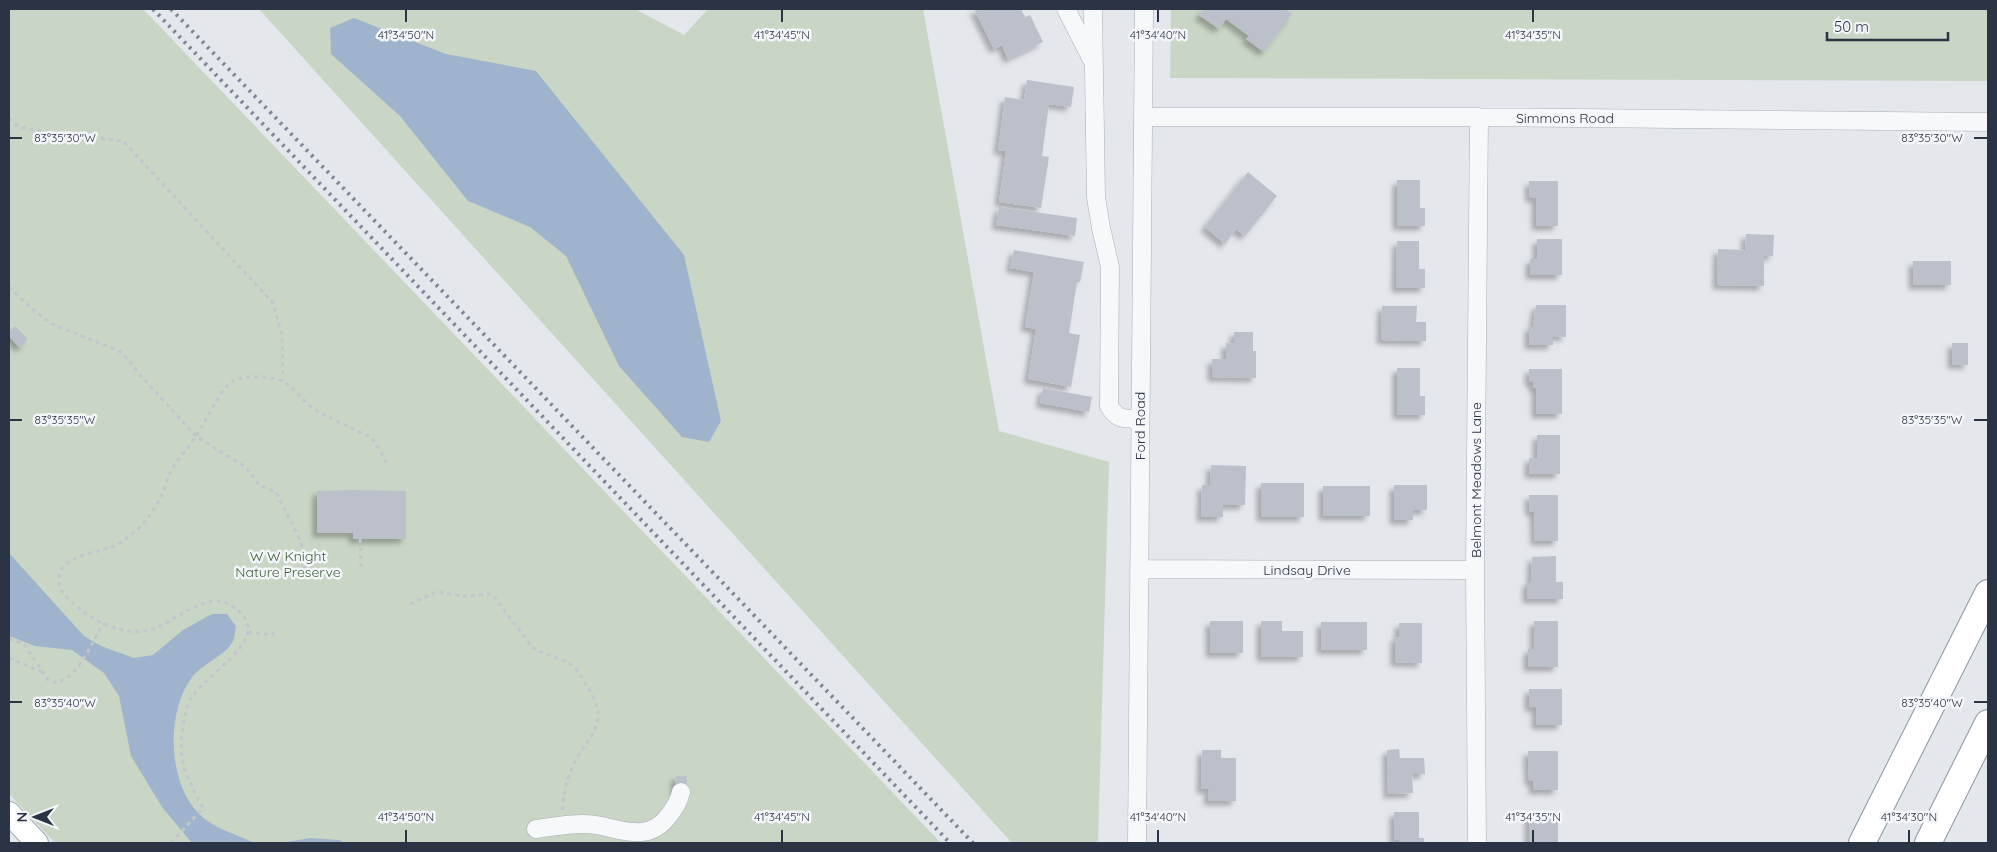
<svg xmlns="http://www.w3.org/2000/svg" width="1997" height="852" font-family="Quicksand,sans-serif">
	<defs>
		<filter id="shadow"><feDropShadow dx="-4.5" dy="4.5" stdDeviation="2.5" flood-color="#0004"/></filter>
	</defs>
	<rect width="100%" height="100%" fill="#e4e7ec"/>
	<path fill="#c9d6c5" d="M 9,9 L 143,9 L 941,843 L 55,843 L 9,794 Z
		M 259,9 L 635,9 L 684,35 L 708,9 L 923,9 L 999,431 L 1109,462 L 1098,843 L 1012,843 Z
		M 1171,9 L 1988,9 L 1988,81 L 1170,78 Z"/>
	<path fill="#9fb4cc" d="M 354,18 L 446,54 L 536,71 L 684,255 L 721,421 L 709,442 L 682,437 L 619,366 L 566,256 L 530,227 L 468,201 L 400,116 L 331,54 L 330,28 Z
		M 9,553 L 84,636 L 101,646 L 134,658 L 153,655 L 183,630 L 212,614 L 227,614 L 236,626 C 235,630 235,637 233,641 C 226,655 203,664 193,676 C 164,713 167,791 206,820 C 218,829 240,836 254,843 L 192,843 L 162,807 L 131,756 L 119,696 L 104,673 L 72,650 L 35,646 L 9,636 Z
		M 310,838 L 340,840 L 344,843 L 258,843 L 287,842 Z"/>
	<path fill="#bbc0ca" filter="url(#shadow)" d="M 974,9 L 1021,9 L 1025,17 L 1030,15 L 1043,42 L 1008,59 L 1002,45 L 994,49 Z
		M 1204,9 L 1285,9 L 1292,14 L 1264,52 L 1246,39 L 1249,36 L 1226,19 L 1219,29 L 1199,15 Z
		M 1027,80 L 1074,87 L 1071,107 L 1049,104 L 1042,156 L 1049,157 L 1041,208 L 999,202 L 1006,151 L 998,150 L 1005,97 L 1024,100 Z
		M 1248,172 L 1277,196 L 1245,236 L 1236,229 L 1225,244 L 1205,227 Z
		M 1397,180 L 1420,180 L 1420,208 L 1425,208 L 1425,226 L 1397,226 Z
		M 1529,181 L 1558,181 L 1558,226 L 1536,226 L 1536,198 L 1530,198 Z
		M 999,207 L 1077,218 L 1075,236 L 996,225 Z
		M 1746,234 L 1774,235 L 1773,256 L 1764,256 L 1764,286 L 1717,285 L 1718,249 L 1745,250 Z
		M 1537,239 L 1562,239 L 1562,275 L 1530,275 L 1530,259 L 1537,259 Z
		M 1397,241 L 1419,241 L 1419,269 L 1425,269 L 1425,288 L 1396,288 Z
		M 1014,250 L 1084,262 L 1080,282 L 1077,282 L 1069,333 L 1080,335 L 1071,387 L 1028,379 L 1036,329 L 1025,327 L 1034,272 L 1010,268 Z
		M 1913,261 L 1951,261 L 1951,285 L 1913,285 Z
		M 1536,305 L 1566,305 L 1566,337 L 1553,336 L 1553,345 L 1529,345 L 1529,327 L 1533,327 Z
		M 1382,306 L 1417,306 L 1416,322 L 1426,322 L 1426,341 L 1381,340 Z
		M 15,326 L 28,339 L 20,348 L 9,336 L 9,333 Z
		M 1234,332 L 1253,332 L 1253,351 L 1256,351 L 1256,378 L 1212,377 L 1212,359 L 1226,359 L 1226,343 L 1234,344 Z
		M 1952,343 L 1968,343 L 1968,365 L 1952,364 Z
		M 1397,368 L 1420,368 L 1420,396 L 1425,396 L 1425,415 L 1397,415 Z
		M 1529,369 L 1562,369 L 1562,414 L 1536,414 L 1536,388 L 1533,388 L 1533,382 L 1529,382 Z
		M 1043,388 L 1092,397 L 1089,412 L 1040,403 Z
		M 1537,435 L 1560,435 L 1560,474 L 1529,474 L 1529,458 L 1537,458 Z
		M 1211,465 L 1246,466 L 1245,505 L 1223,505 L 1223,517 L 1201,517 L 1202,485 L 1210,485 Z
		M 1261,483 L 1304,483 L 1304,517 L 1261,517 Z
		M 1394,485 L 1427,485 L 1427,510 L 1413,510 L 1413,520 L 1394,520 Z
		M 1323,486 L 1370,486 L 1370,516 L 1323,516 Z
		M 355,490 L 406,491 L 406,539 L 353,539 L 353,533 L 317,533 L 317,491 Z
		M 1529,495 L 1558,495 L 1558,541 L 1535,541 L 1534,512 L 1530,512 Z
		M 1556,556 L 1556,582 L 1563,582 L 1563,599 L 1527,599 L 1527,582 L 1531,582 L 1532,557 Z
		M 1210,621 L 1243,621 L 1243,653 L 1210,653 Z
		M 1261,621 L 1282,621 L 1282,631 L 1303,631 L 1303,657 L 1261,657 Z
		M 1534,621 L 1558,621 L 1558,667 L 1528,667 L 1528,649 L 1534,649 Z
		M 1321,622 L 1367,622 L 1367,650 L 1321,650 Z
		M 1399,623 L 1422,623 L 1422,663 L 1395,662 L 1395,637 L 1399,637 Z
		M 1529,689 L 1562,689 L 1562,725 L 1536,725 L 1536,707 L 1529,707 Z
		M 1399,749 L 1400,758 L 1424,758 L 1425,774 L 1412,774 L 1413,793 L 1388,794 L 1387,750 Z
		M 1202,750 L 1221,750 L 1221,758 L 1236,758 L 1236,801 L 1208,801 L 1209,789 L 1201,789 Z
		M 1528,751 L 1558,751 L 1558,790 L 1533,790 L 1533,781 L 1529,781 Z
		M 676,776 L 687,776 L 686,793 L 675,792 Z
		M 1394,812 L 1419,812 L 1419,838 L 1424,838 L 1424,843 L 1399,843 L 1399,840 L 1394,840 Z
		M 1529,813 L 1558,813 L 1558,843 L 1529,843 Z"/>
	<g fill="none" stroke-linecap="round" stroke-linejoin="round">
		<defs>
			<path id="minor" d="M 1066,9 L 1091,58
				M 1093,9 L 1096,197 L 1101,228 L 1110,267 L 1109,406 C 1118,421 1125,418 1140,419
				M 1143,117 L 1479,117 L 1988,122
				M 1139,569 L 1475,570
				M 536,829 C 553,827 569,823 586,824 C 614,825 644,845 666,819 C 672,812 679,802 681,792
				M 1137,843 L 1144,9
				M 1477,843 L 1475,570 L 1479,117"/>
			<path id="major" d="M 9,813 L 37,843"/>
			<path id="highway" d="M 1862,843 L 1988,593
				M 1928,843 L 1988,723"/>
		</defs>
		<use href="#minor" stroke="#a9aeb7" stroke-width="19"/>
		<use href="#major" stroke="#a3abb8" stroke-width="24"/>
		<use href="#highway" stroke="#8b94a3" stroke-width="28"/>
		<path stroke="#c2c5cb" stroke-width="3" stroke-dasharray="4 4" stroke-linecap="butt" d="M 9,118 L 16,125 L 27,129 L 123,141 L 273,303 L 282,334 L 283,381
			M 9,287 L 32,309 L 52,324 L 119,351 L 128,359 L 140,375 L 196,436 L 245,467 L 251,473 L 259,485 L 276,492 L 301,542 L 306,583
			M 360,539 L 361,569
			M 410,604 L 436,592 L 463,596 L 492,594 L 532,647 C 544,656 563,657 574,667 C 579,672 583,680 587,686 C 609,721 595,728 577,758 C 568,774 563,792 563,810
			M 248,632 L 273,635 L 273,629
			M 9,639 L 24,644 L 48,680 C 71,694 94,639 103,623
			M 9,658 L 42,672
			M 171,843 L 203,808 C 187,778 177,761 183,726 C 185,718 186,708 190,700 C 202,679 246,653 248,631 C 250,622 242,613 235,608 C 206,585 174,627 144,631 C 122,634 98,623 81,610 C 72,603 60,593 59,582 C 57,555 94,554 111,547 C 122,543 133,534 141,526 C 150,516 158,504 163,492 C 166,485 167,478 171,471 C 176,461 184,453 190,445 C 197,435 203,425 209,414 C 216,403 222,388 233,381 C 242,375 271,376 282,381 C 293,385 302,401 313,408 C 326,417 342,423 357,431 C 362,433 369,436 373,440 C 379,447 384,459 389,467"/>
		<use href="#minor" stroke="#f7f8fa" stroke-width="18"/>
		<use href="#major" stroke="#fff" stroke-width="22"/>
		<use href="#highway" stroke="#fff" stroke-width="26"/>
		<path stroke="#7d8696" stroke-width="4" stroke-dasharray="2.5 5" stroke-linecap="butt" d="M 153,9 L 950,843
			M 171,9 L 973,843"/>
	</g>
	<path fill="none" stroke="#2b3445" stroke-width="2" d="M 406,10 L 406,22M 782,10 L 782,22M 1158,10 L 1158,22M 1533,10 L 1533,22M 10,138 L 22,138M 1974,138 L 1987,138M 10,420 L 22,420M 1974,420 L 1987,420M 10,702 L 22,702M 1974,702 L 1987,702M 406,830 L 406,842M 782,830 L 782,842M 1158,830 L 1158,842M 1533,830 L 1533,842M 1909,830 L 1909,842"/>
	<g text-anchor="middle" stroke-width="5" stroke-linejoin="round" paint-order="stroke">
		<g font-size="14" fill="#2b3445" stroke="#f4f6f9">
			<text x="1565" y="123">Simmons Road</text>
			<text transform="translate(1140 426) rotate(-90)" y="5">Ford Road</text>
			<text transform="translate(1476 480) rotate(-90)" y="5">Belmont Meadows Lane</text>
			<text x="1307" y="575">Lindsay Drive</text>
		</g>
		<g font-size="14" fill="#3f6138" stroke="#f4f6f9">
			<text x="288" y="561">W W Knight<tspan x="288" dy="16">Nature Preserve</tspan></text>
		</g>
	</g>
	<g font-size="12" text-anchor="middle" fill="#2b3445" stroke="#f4f6f9" stroke-width="5" stroke-linejoin="round" paint-order="stroke">
		<text x="406" y="39">41°34'50"N</text>
		<text x="782" y="39">41°34'45"N</text>
		<text x="1158" y="39">41°34'40"N</text>
		<text x="1533" y="39">41°34'35"N</text>
		<text x="1932" y="142">83°35'30"W</text>
		<text x="65" y="142">83°35'30"W</text>
		<text x="1932" y="424">83°35'35"W</text>
		<text x="65" y="424">83°35'35"W</text>
		<text x="1932" y="707">83°35'40"W</text>
		<text x="65" y="707">83°35'40"W</text>
		<text x="406" y="821">41°34'50"N</text>
		<text x="782" y="821">41°34'45"N</text>
		<text x="1158" y="821">41°34'40"N</text>
		<text x="1533" y="821">41°34'35"N</text>
		<text x="1909" y="821">41°34'30"N</text>
	</g>
	<rect width="1997" height="852" fill="none" stroke="#2b3445" stroke-width="20"/>
	<g transform="translate(35 817) rotate(270)" stroke="#f4f6f9" stroke-width="4" paint-order="stroke">
	<path d="M0-4L9 19L0 12L-9 19Z" fill="#2b3445"/>
	<text y="-8" font-size="14" font-weight="bold" text-anchor="middle" fill="#2b3445">N</text>
	</g>
	<path d="M1827 32v8h121v-8" fill="none" stroke="#2b3445" stroke-width="2.5"/>
	<text x="1834" y="32" font-size="15" fill="#2b3445" stroke="#f4f6f9" stroke-width="4" paint-order="stroke">50 m</text>
</svg>
